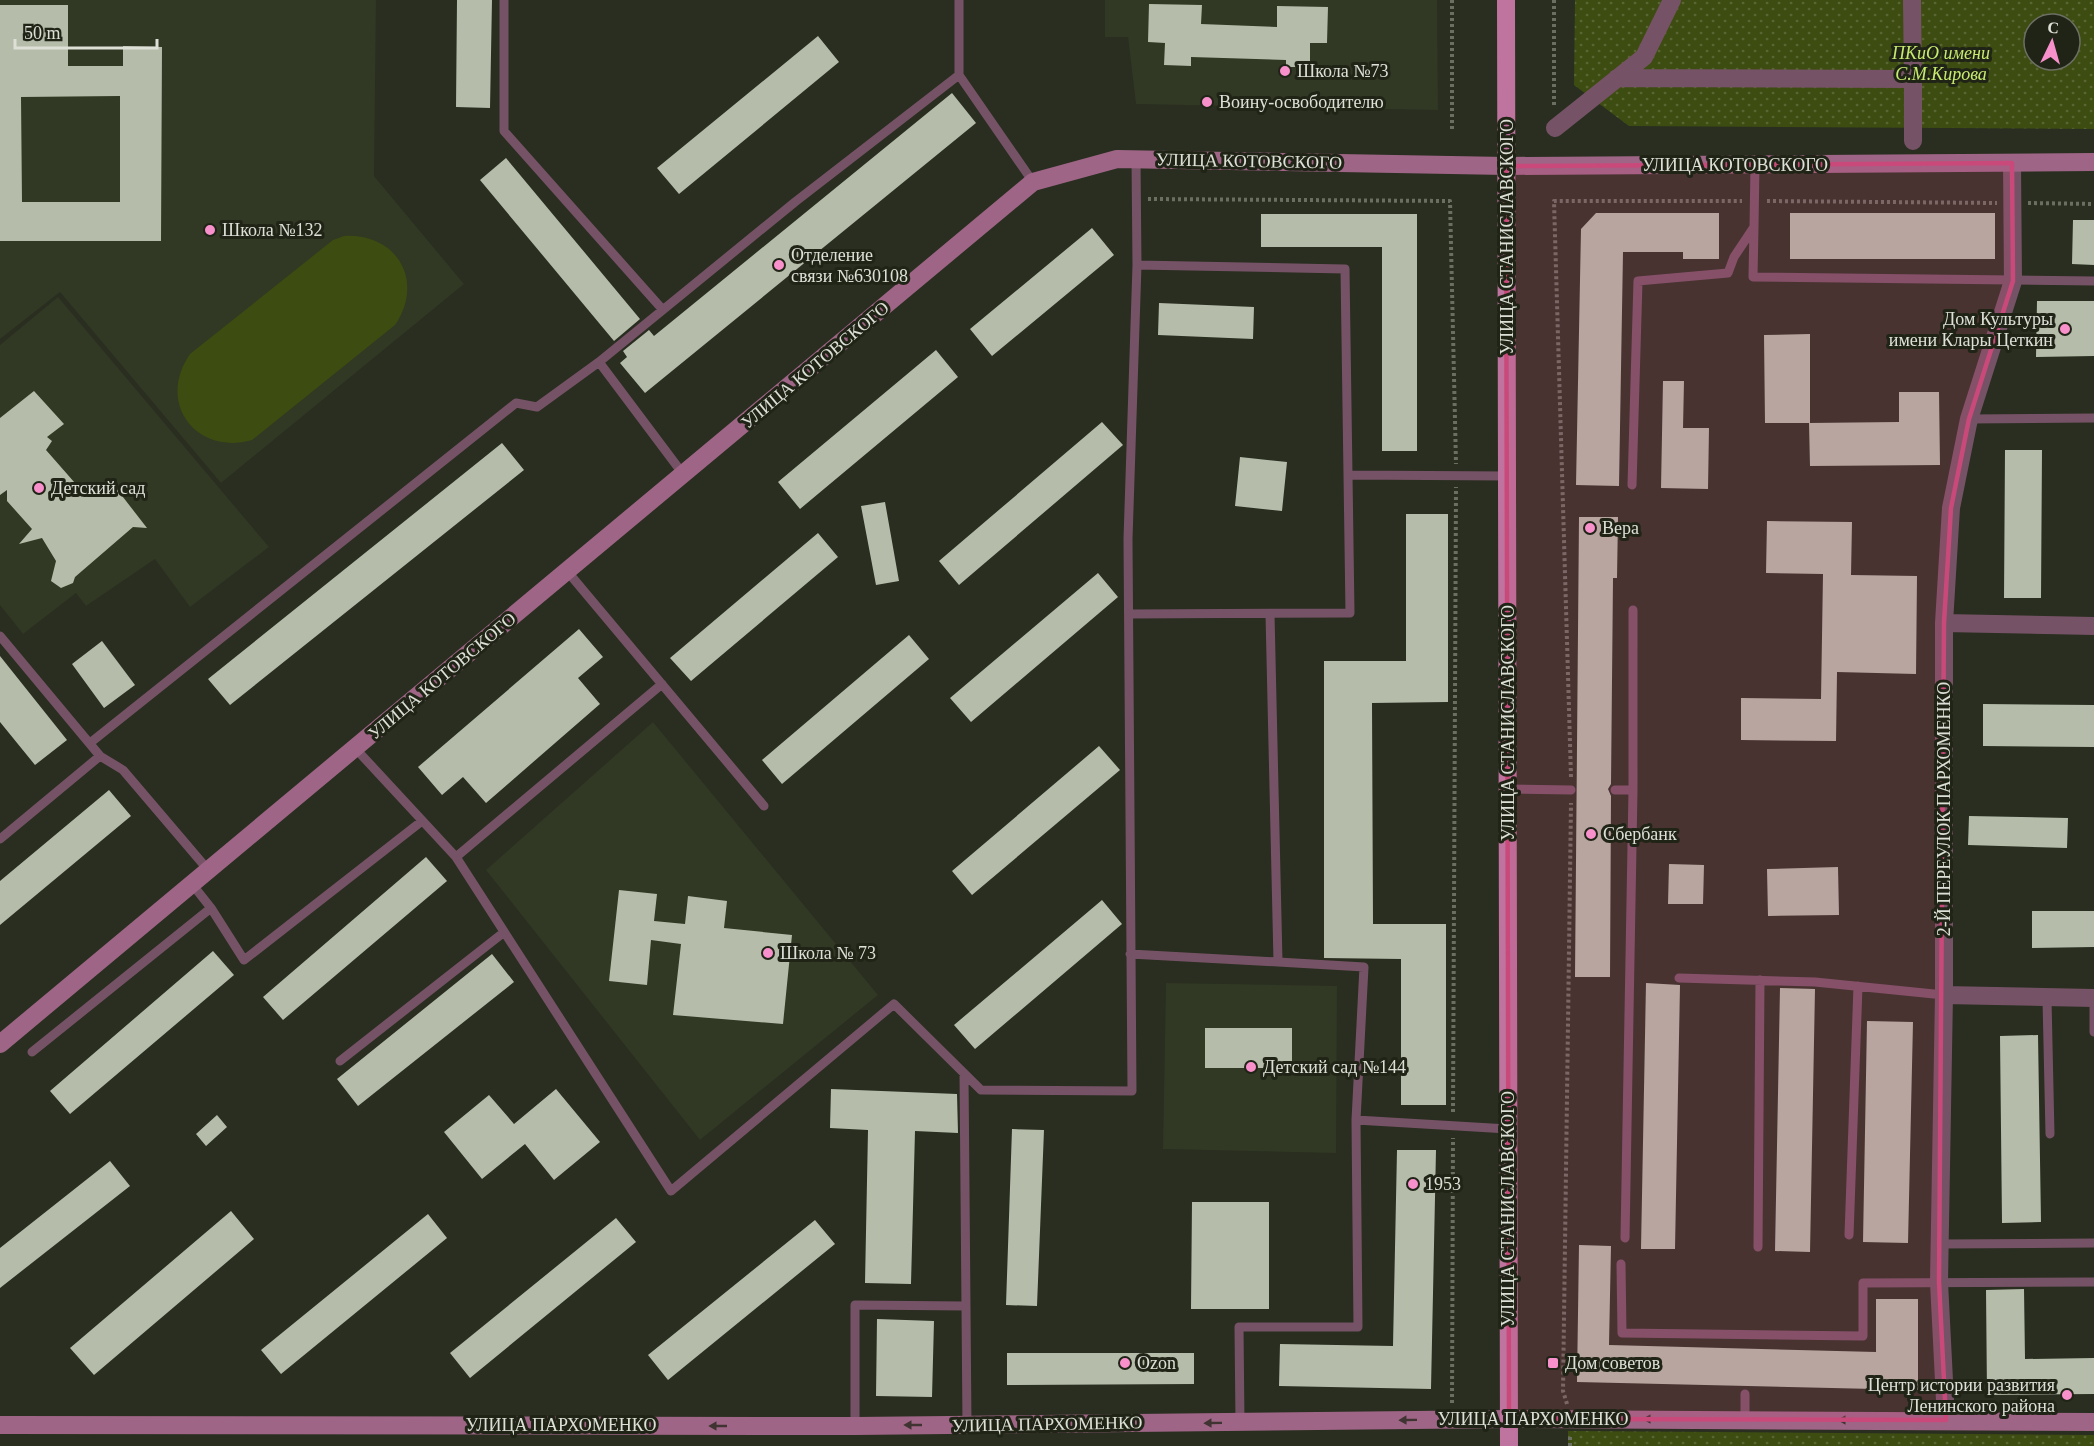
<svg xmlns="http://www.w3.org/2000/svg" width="2094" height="1446" font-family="'Times New Roman',serif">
	<defs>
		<pattern id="green-dots" width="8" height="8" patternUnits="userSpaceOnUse" patternTransform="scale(1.5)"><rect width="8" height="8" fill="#3d4c11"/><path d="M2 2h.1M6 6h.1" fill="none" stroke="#596633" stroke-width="1.8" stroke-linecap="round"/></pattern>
	</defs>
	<rect width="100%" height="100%" fill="#292e20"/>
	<path fill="#313823" d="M 0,0 L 376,0 L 374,176 L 464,284 L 221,483 L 60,292 L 0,339 Z
		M 1105,0 L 1437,0 L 1438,110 L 1136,104 L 1128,37 L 1105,37 Z
		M 58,297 L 269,547 L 190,607 L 155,559 L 86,606 L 76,593 L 23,634 L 0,605 L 0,345 Z
		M 653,722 L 878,995 L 700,1140 L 486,870 Z
		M 1166,983 L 1337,986 L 1336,1153 L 1163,1149 Z"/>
	<path fill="url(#green-dots)" fill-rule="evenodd" d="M 1575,0 L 2094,0 L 2094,129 L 1629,126 L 1574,85 ZM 2034,24 L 2070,24 L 2070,60 L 2034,60 Z
		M 1568,1431 L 2094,1435 L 2094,1446 L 1568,1446 Z"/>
	<path fill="#3d4c11" d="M 344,236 C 397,233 425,281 395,325 L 252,440 C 196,456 156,403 190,354 L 333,240 Z"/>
	<path fill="#b5bcaa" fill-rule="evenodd" d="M 457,0 L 492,0 L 490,108 L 456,107 Z
		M 1149,4 L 1202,5 L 1201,24 L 1277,27 L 1277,6 L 1328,7 L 1327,43 L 1310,43 L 1310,67 L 1286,67 L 1286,60 L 1191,57 L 1191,66 L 1164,65 L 1165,43 L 1148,42 Z
		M 0,5 L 68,5 L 68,66 L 123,66 L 123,46 L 162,47 L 161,241 L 0,241 ZM 120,96 L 120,202 L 22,202 L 21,97 Z
		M 818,36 L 839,62 L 679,194 L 657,168 Z
		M 952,93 L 976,123 L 645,393 L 620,363 L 627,357 L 623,351 L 649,330 L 654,336 Z
		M 506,158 L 640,319 L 614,341 L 480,180 Z
		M 1596,213 L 1719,213 L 1719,259 L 1683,259 L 1683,252 L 1623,252 L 1619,486 L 1576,485 L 1581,229 Z
		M 1790,213 L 1995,213 L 1995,259 L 1790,259 Z
		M 1261,214 L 1417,214 L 1417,451 L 1382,451 L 1382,247 L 1261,247 Z
		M 2073,220 L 2094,220 L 2094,265 L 2072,264 Z
		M 1092,228 L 1114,255 L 992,356 L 970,329 Z
		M 2037,301 L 2094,301 L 2094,356 L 2036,357 Z
		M 1159,303 L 1254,307 L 1253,339 L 1158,335 Z
		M 1810,334 L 1810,423 L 1765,423 L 1764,335 Z
		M 936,350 L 958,377 L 800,509 L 778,482 Z
		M 1663,381 L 1684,381 L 1683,428 L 1709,428 L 1708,489 L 1661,488 Z
		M 34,391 L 64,424 L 47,437 L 52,441 L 46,450 L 82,491 L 89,485 L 93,490 L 109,479 L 147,528 L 133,527 L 75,577 L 73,583 L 61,588 L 51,581 L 56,561 L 42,538 L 19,544 L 32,529 L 7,501 L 7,490 L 0,495 L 0,418 Z
		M 1899,392 L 1939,392 L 1940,465 L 1810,466 L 1809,423 L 1899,422 Z
		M 1102,422 L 1123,445 L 959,585 L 939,561 Z
		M 502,443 L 524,470 L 230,705 L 208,679 Z
		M 2005,450 L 2042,450 L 2041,598 L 2004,598 Z
		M 1240,457 L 1287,462 L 1282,511 L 1235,506 Z
		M 885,502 L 899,581 L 876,585 L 861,506 Z
		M 1406,514 L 1448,514 L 1448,702 L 1372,703 L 1373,924 L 1446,924 L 1446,1105 L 1401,1105 L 1401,959 L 1324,958 L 1324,661 L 1406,661 Z
		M 1579,517 L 1618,517 L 1617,578 L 1613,578 L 1611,784 L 1608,789 L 1611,796 L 1610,977 L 1575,977 Z
		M 1767,521 L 1852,522 L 1851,575 L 1917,576 L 1916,674 L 1837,672 L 1836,741 L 1741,740 L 1741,698 L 1821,699 L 1823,574 L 1766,573 Z
		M 818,533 L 838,557 L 691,681 L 670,658 Z
		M 1098,573 L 1118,597 L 971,722 L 950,698 Z
		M 579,629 L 603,657 L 578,678 L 600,704 L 486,803 L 463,777 L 442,795 L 418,767 Z
		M 909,635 L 929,659 L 782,784 L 762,760 Z
		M 102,641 L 135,685 L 104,708 L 72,664 Z
		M 0,656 L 67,740 L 35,765 L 0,722 Z
		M 1983,704 L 2094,705 L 2094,747 L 1983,746 Z
		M 1099,746 L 1120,770 L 972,895 L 952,871 Z
		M 109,790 L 131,816 L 0,925 L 0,881 Z
		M 1969,816 L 2068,818 L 2067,848 L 1968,845 Z
		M 426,857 L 447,881 L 283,1020 L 263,997 Z
		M 1669,864 L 1704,865 L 1703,904 L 1668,904 Z
		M 1838,867 L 1839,915 L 1768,916 L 1767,869 Z
		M 619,890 L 657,894 L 654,921 L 685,924 L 688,896 L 727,901 L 724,928 L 792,935 L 783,1024 L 673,1015 L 681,944 L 651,940 L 647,985 L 609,981 Z
		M 1102,900 L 1122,924 L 975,1049 L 954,1025 Z
		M 2032,911 L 2094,911 L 2094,947 L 2032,948 Z
		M 213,951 L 234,975 L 70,1114 L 50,1091 Z
		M 492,954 L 514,982 L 358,1106 L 337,1079 Z
		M 1646,983 L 1680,985 L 1675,1249 L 1641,1249 Z
		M 1780,988 L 1815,989 L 1810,1252 L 1775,1251 Z
		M 1867,1021 L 1913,1022 L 1908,1243 L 1863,1242 Z
		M 1205,1028 L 1292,1028 L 1292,1068 L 1205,1068 Z
		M 2038,1035 L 2041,1222 L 2002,1223 L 2000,1036 Z
		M 556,1089 L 600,1142 L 554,1180 L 525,1144 L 482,1179 L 444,1132 L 489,1095 L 514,1124 Z
		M 831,1089 L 957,1094 L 958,1133 L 915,1131 L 911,1284 L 865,1283 L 868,1130 L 830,1128 Z
		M 217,1115 L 227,1127 L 206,1146 L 196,1134 Z
		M 1012,1129 L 1044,1130 L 1037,1306 L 1006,1305 Z
		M 1397,1150 L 1436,1150 L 1431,1389 L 1279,1386 L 1280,1344 L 1393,1346 Z
		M 110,1161 L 130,1186 L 0,1288 L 0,1248 Z
		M 1192,1202 L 1269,1202 L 1269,1309 L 1191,1309 Z
		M 231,1211 L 254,1239 L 94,1375 L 70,1348 Z
		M 428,1214 L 447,1238 L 281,1374 L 261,1350 Z
		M 616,1218 L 636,1242 L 470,1378 L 450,1353 Z
		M 815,1220 L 835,1244 L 668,1380 L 648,1355 Z
		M 1579,1245 L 1611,1246 L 1609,1345 L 1876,1352 L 1876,1299 L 1918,1299 L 1918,1390 L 1577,1382 Z
		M 2024,1289 L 2025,1359 L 2094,1358 L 2094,1394 L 1987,1395 L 1986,1290 Z
		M 877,1319 L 934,1321 L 932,1397 L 876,1396 Z
		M 1007,1353 L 1194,1353 L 1194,1384 L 1007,1385 Z"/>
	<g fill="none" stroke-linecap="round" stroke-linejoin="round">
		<path stroke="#6a6f62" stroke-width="4" stroke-dasharray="3 3" stroke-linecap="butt" d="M 1554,0 L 1554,107
			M 1452,129 L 1452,0
			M 1148,199 L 1450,201 L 1456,464
			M 1767,201 L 1997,203
			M 2028,203 L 2094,204
			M 1571,777 L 1554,201 L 1742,201
			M 1453,1112 L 1456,487
			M 1452,1403 L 1453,1138
			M 1567,1404 L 1563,1391 L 1571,803
			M 1570,1446 L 1570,1435"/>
		<path stroke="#765266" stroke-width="9" d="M 504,0 L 504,131 L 663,310
			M 959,0 L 959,75
			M 1754,227 L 1753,277 L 2094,281
			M 1137,265 L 1345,269 L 1348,475 L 1508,476
			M 599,362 L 795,202 L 959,75 L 1033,182
			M 1969,419 L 2094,418
			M 1632,485 L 1638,281 L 1728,273 L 1734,257 L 1754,227 L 1755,165
			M 567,571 L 764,806
			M 1129,614 L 1350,613 L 1348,475
			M 0,636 L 100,756 L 123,770 L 209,871
			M 90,743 L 516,403 L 537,407 L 599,362 L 683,474
			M 355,748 L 456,857 L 671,1191 L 894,1004 L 981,1090 L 1132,1091 L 1128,539 L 1137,265 L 1136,159
			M 1507,789 L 1571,790
			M 1615,790 L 1633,790
			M 0,839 L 100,756
			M 456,857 L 662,684
			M 211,908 L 244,960 L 422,821
			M 1130,954 L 1278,962 L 1270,614
			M 1278,962 L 1364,967 L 1356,1120 L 1508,1129
			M 1679,978 L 1815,982 L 1944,995
			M 2094,998 L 2094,1032
			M 2047,999 L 2050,1134
			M 32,1052 L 211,908 L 192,884
			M 340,1061 L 503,933
			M 964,1073 L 967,1425
			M 1849,1235 L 1858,986
			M 1625,1238 L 1633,790 L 1633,610
			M 1940,1244 L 2094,1243
			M 1758,1247 L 1760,980
			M 1621,1264 L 1622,1333 L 1863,1336 L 1863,1283 L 2094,1282
			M 1745,1420 L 1745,1394
			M 1240,1423 L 1239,1327 L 1358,1327 L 1356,1120
			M 855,1426 L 855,1305 L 966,1306"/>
		<path stroke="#765266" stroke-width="18" d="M 1617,78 L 1913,79 L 1912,0
			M 1913,79 L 1913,141
			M 1555,128 L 1644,57 L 1672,0
			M 1944,623 L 2094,626
			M 1944,995 L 2094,998
			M 1946,1420 L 1939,1282 L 1944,995 L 1944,623 L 1951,508 L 1969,419 L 2013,281 L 2012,163"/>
		<path stroke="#9f6586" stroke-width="18" d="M 0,1044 L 1033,182 L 1117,159 L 1506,166 L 2094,162
			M 0,1425 L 855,1426 L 1509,1419 L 2094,1422"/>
		<path stroke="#bf749f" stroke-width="18" d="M 1506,0 L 1509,1446"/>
	</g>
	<defs><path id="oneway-solid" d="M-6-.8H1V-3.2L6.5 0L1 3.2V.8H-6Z" transform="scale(1.5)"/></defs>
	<g fill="#403432">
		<use href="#oneway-solid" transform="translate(1652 1419) rotate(-180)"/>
		<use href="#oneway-solid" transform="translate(1408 1420) rotate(179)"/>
		<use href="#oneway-solid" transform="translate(1847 1420) rotate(-180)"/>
		<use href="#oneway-solid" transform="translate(1213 1423) rotate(179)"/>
		<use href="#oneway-solid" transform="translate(913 1425) rotate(180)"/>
		<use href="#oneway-solid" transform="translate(718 1426) rotate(-180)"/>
	</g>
	<path fill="#c94a7a" fill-opacity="0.2" stroke="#c94a7a" stroke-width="4.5" stroke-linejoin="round" d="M 2012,163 L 2013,281 L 1969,419 L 1951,508 L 1944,623 L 1939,1282 L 1946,1420 L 1509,1419 L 1506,166 Z"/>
	<g fill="#f890cc" stroke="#202416" stroke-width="2">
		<circle cx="1285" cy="71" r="6"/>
		<circle cx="1207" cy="102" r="6"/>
		<circle cx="210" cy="230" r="6"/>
		<circle cx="779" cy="265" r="6"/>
		<circle cx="2065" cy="329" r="6"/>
		<circle cx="39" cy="488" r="6"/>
		<circle cx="1590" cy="528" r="6"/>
		<circle cx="1591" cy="834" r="6"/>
		<circle cx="768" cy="953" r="6"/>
		<circle cx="1251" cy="1067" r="6"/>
		<circle cx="1413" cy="1184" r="6"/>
		<circle cx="1125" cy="1363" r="6"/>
		<rect x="1547" y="1357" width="12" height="12" rx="3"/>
		<circle cx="2067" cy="1395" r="6"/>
	</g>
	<g text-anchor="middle" stroke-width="6" stroke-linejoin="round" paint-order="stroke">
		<g font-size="18" font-style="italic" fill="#c7eb6f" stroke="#202416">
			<text x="1941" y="59">ПКиО имени<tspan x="1941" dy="21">С.М.Кирова</tspan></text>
		</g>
		<g font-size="18" fill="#dde0d7" stroke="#202416" text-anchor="start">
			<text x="1297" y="77">Школа №73</text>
			<text x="1219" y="108">Воину-освободителю</text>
			<text x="222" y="236">Школа №132</text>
			<text x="791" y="261">Отделение<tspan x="791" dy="21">связи №630108</tspan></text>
			<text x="2053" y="325" text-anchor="end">Дом Культуры<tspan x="2053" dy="21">имени Клары Цеткин</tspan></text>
			<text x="51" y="494">Детский сад</text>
			<text x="1602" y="534">Вера</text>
			<text x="1603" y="840">Сбербанк</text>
			<text x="780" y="959">Школа № 73</text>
			<text x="1263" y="1073">Детский сад №144</text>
			<text x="1425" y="1190">1953</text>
			<text x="1137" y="1369">Ozon</text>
			<text x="1565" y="1369">Дом советов</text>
			<text x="2055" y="1391" text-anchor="end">Центр истории развития<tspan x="2055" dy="21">Ленинского района</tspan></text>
		</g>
		<g font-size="18" fill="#dde0d7" stroke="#202416">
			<text transform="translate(1249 161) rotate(1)" y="6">УЛИЦА КОТОВСКОГО</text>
			<text x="1735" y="171">УЛИЦА КОТОВСКОГО</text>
			<text transform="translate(1507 237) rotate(-90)" y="6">УЛИЦА СТАНИСЛАВСКОГО</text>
			<text transform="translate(815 365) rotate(-40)" y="6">УЛИЦА КОТОВСКОГО</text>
			<text transform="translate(442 676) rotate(-40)" y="6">УЛИЦА КОТОВСКОГО</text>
			<text transform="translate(1508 723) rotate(-90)" y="6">УЛИЦА СТАНИСЛАВСКОГО</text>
			<text transform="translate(1944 809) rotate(-90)" y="6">2-Й ПЕРЕУЛОК ПАРХОМЕНКО</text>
			<text transform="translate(1508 1209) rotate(-90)" y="6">УЛИЦА СТАНИСЛАВСКОГО</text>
			<text x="1533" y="1425">УЛИЦА ПАРХОМЕНКО</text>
			<text transform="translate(1047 1424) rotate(-1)" y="6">УЛИЦА ПАРХОМЕНКО</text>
			<text x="561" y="1431">УЛИЦА ПАРХОМЕНКО</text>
		</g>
	</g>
	<g transform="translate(2052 42) rotate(5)"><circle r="28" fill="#202416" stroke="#6c6f63" stroke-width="1.5"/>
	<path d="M0-4.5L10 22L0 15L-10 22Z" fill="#f890cc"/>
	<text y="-9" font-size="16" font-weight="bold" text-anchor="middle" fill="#dde0d7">С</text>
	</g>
	<path d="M15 39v9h142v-9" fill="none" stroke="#dde0d7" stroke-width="3"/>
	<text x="24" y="39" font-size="18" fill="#dde0d7" stroke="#202416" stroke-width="4.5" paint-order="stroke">50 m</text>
</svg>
